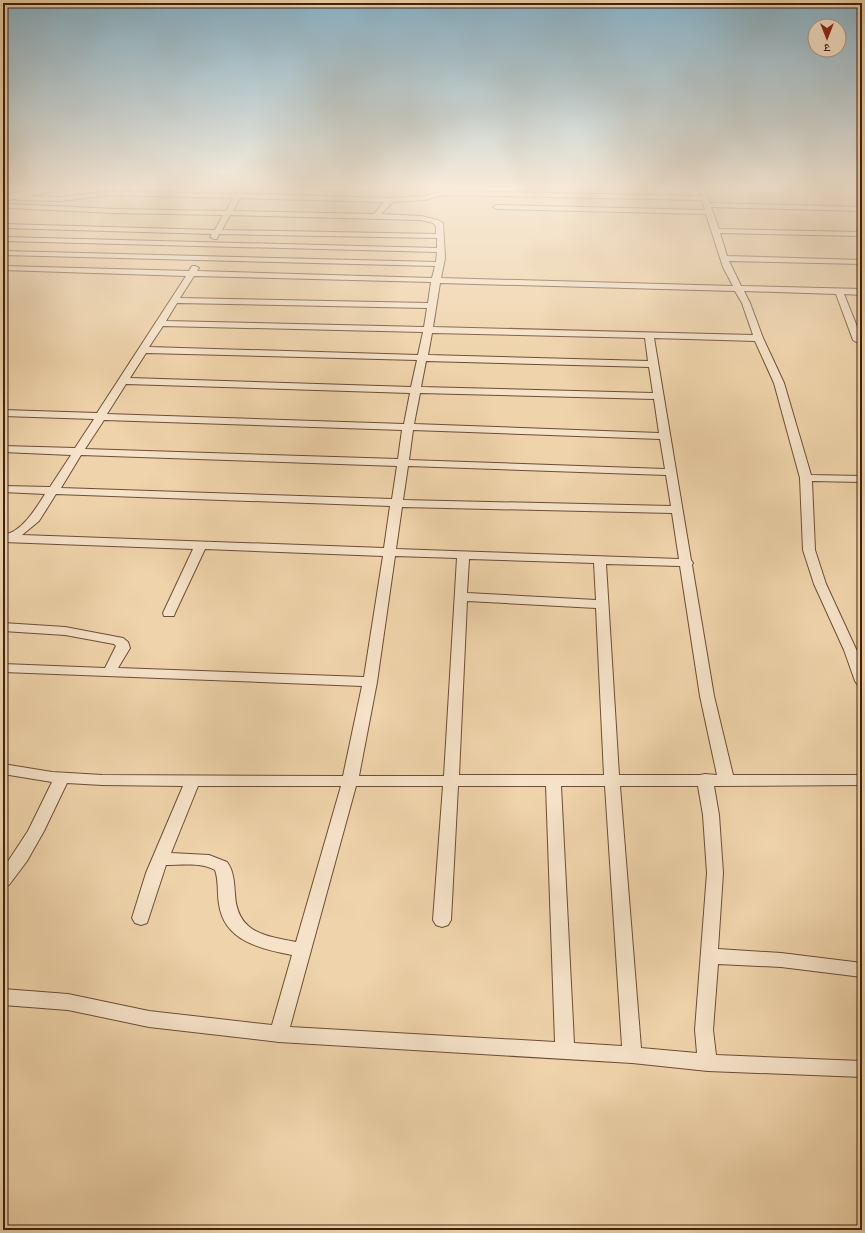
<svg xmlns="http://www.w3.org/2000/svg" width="865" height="1233" font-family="Cardo,'Noto Serif Devanagari',serif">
	<rect width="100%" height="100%" fill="#efd3aa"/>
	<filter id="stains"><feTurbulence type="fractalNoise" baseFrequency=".005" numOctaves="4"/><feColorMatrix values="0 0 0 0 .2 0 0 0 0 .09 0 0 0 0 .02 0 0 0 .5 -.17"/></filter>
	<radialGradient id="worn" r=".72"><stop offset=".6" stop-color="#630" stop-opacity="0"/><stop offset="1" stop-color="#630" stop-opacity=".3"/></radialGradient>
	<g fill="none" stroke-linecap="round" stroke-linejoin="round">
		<defs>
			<path id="street" d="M 239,189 L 245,189 L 243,194 L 391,198 L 425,196 L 439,192 L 441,189 L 447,189 L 447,191 L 701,196 L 699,189 L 705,189 L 710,203 L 862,207 L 862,211 L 711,207 L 719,229 L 862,232 L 862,236 L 720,233 L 727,256 L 862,260 L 862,264 L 729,261 L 741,286 L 862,289 L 862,295 L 844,294 L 862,339 L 861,342 L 858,343 L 853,340 L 836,294 L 744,291 L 750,303 L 763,338 L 784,383 L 811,475 L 862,476 L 862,482 L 812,481 L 815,550 L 826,584 L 862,662 L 862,685 L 857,684 L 855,681 L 844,650 L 814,584 L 803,550 L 800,478 L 774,383 L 755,341 L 654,338 L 691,560 L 693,563 L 692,565 L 714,696 L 733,775 L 862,775 L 862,785 L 714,786 L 719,815 L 723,873 L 718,949 L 781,953 L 862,963 L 862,977 L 781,967 L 718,964 L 713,1030 L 716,1055 L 862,1061 L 862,1077 L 708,1071 L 632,1063 L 279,1042 L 149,1027 L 68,1010 L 3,1005 L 3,989 L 68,994 L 149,1011 L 272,1025 L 292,955 C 261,949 224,941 219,904 C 217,893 219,881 215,870 C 201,862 182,865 166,865 L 147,923 L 141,925 L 135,923 L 132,918 L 146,873 L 183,786 L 102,785 L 67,783 L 44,831 L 27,861 L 9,885 L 3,887 L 3,869 L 28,831 L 52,782 L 3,774 L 3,764 L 52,772 L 102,775 L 343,776 L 362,686 L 3,672 L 3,664 L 105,668 L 116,646 L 114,644 L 65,635 L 3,631 L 3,623 L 65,627 L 123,638 L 128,642 L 130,648 L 118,668 L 364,677 L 383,556 L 205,549 L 175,613 L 174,616 L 164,616 L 163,613 L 193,549 L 3,542 L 3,534 C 20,535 37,507 45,494 L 3,492 L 3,486 L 50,487 L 71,455 L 3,452 L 3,446 L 75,448 L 94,419 L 3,416 L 3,410 L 97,413 L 186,276 L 3,270 L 3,266 L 189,271 L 192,266 L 195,266 L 199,268 L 197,271 L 432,278 L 435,266 L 3,255 L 3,251 L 436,262 L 437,252 L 3,241 L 3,237 L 437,248 L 437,238 L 219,234 L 217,239 L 214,239 L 210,237 L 212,234 L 3,228 L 3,224 L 215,230 L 223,215 L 114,213 L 10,208 L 6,206 L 10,204 L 114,209 L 226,211 L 233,198 L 110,195 L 61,201 L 18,200 L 14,198 L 18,196 L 61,197 L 110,191 L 236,194 ZM 442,195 L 702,200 L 705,210 L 497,205 L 493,207 L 497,209 L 706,214 L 723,267 L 733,286 L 441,278 L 445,258 L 443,223 L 438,220 L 421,216 L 381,214 L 393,202 L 425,200 ZM 240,198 L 384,202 L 374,214 L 233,211 ZM 230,215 L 421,220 L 433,223 L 436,226 L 436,234 L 222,230 ZM 194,276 L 431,282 L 428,303 L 180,298 ZM 440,283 L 735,291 L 742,303 L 753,335 L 433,327 ZM 177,303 L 427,308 L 424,327 L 166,321 ZM 163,326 L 423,332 L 418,355 L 149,347 ZM 432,333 L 645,338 L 648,361 L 428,355 ZM 146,353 L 417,360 L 411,387 L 130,378 ZM 426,361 L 649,367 L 653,393 L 421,387 ZM 126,384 L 410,393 L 404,424 L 107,414 ZM 420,393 L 654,399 L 659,433 L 414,424 ZM 104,420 L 402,430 L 398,459 L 85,449 ZM 413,430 L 660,439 L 665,469 L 409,460 ZM 81,455 L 397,466 L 392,499 L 61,488 ZM 408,466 L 666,475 L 671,506 L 403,500 ZM 56,494 L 390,506 L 384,548 L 22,535 L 39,521 ZM 402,507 L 672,513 L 679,559 L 396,549 ZM 395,556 L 457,558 L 444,776 L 359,776 L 377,682 ZM 469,559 L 594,563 L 596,600 L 467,593 ZM 606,564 L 680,566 L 700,696 L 717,775 L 705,774 L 700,775 L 619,775 ZM 467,601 L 596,608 L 604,775 L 459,775 ZM 198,786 L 341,786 L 296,942 C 265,936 237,933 235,894 C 234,883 234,871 227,862 L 209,855 L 171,853 ZM 356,786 L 443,786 L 433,920 L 436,925 L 442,927 L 448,925 L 451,920 L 458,786 L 546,786 L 555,1042 L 290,1027 ZM 561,786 L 605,786 L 622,1046 L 574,1043 ZM 620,786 L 698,786 L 703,815 L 707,873 L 695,1030 L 697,1053 L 641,1048 Z"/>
			<path id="secondary" d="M 36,189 L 54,189 L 49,192 L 3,201 L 3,195 Z"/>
		</defs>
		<use href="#street" stroke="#6c4e35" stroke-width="2"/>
		<use href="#secondary" stroke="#41220e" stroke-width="2"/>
		<use href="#street" fill="#f5e2c8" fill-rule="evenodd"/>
		<use href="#secondary" fill="#f5e2c8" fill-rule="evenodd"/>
	</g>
	<linearGradient id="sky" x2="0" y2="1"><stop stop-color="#89b6ce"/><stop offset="0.52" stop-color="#f8ebd9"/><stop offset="1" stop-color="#f8ebd9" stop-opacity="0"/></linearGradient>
	<rect width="865" height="361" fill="url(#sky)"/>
	<rect width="865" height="1233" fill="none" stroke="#efd3aa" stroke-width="16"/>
	<rect x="4" y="4" width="857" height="1225" fill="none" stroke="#41220e" stroke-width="2"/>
	<rect x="8" y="8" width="849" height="1217" fill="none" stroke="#41220e"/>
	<g transform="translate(827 38) rotate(180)"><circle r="19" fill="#f5e2c8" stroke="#ad957e"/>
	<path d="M0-3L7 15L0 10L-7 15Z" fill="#8f2418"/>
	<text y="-6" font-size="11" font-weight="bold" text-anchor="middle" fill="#41220e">उ</text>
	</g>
	<rect width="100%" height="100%" filter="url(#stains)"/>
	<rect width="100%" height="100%" fill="url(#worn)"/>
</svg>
